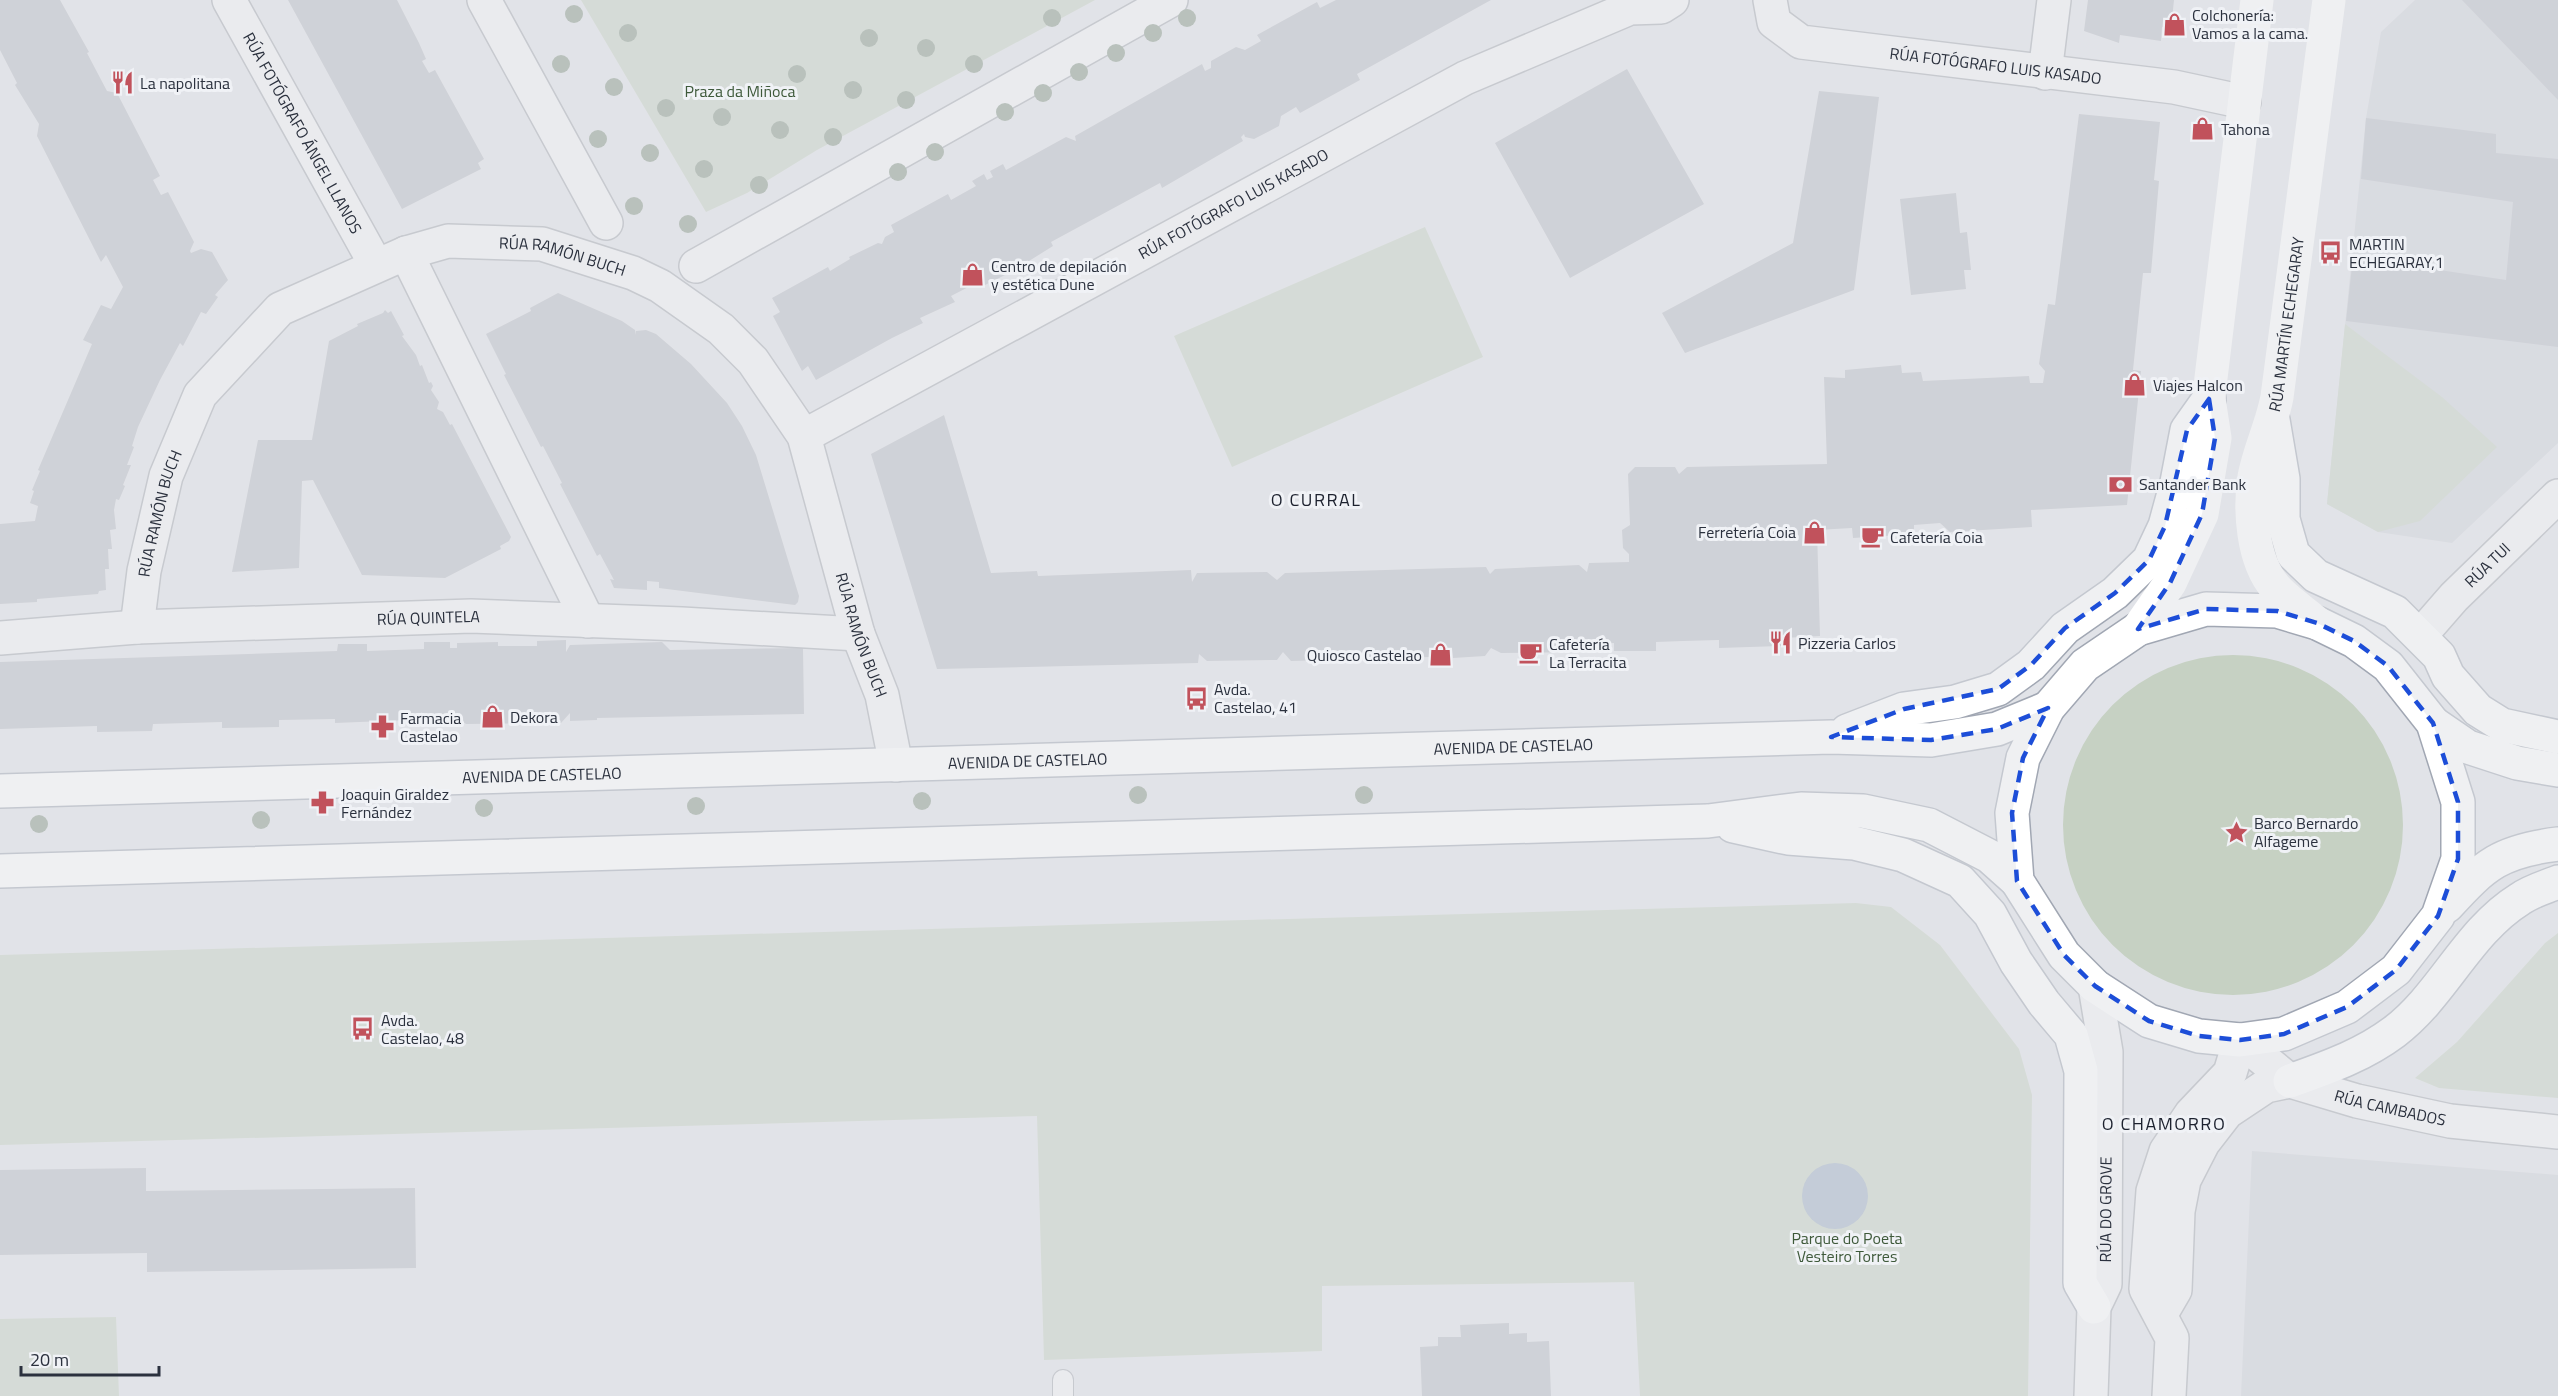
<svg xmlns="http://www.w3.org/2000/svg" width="2558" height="1396" font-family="'Titillium Web',sans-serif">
	<rect width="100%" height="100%" fill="#e1e3e8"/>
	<path fill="#cfd2da" d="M 2415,0 L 2558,0 L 2558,443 L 2452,543 L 2378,532 L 2327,504 L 2366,118 L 2381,32 Z
		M 2252,1151 L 2558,1175 L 2558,1396 L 2241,1396 Z"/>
	<path fill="#c6d1c3" d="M 581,0 L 1095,0 L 817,150 L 747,193 L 706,212 Z
		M 1425,227 L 1483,357 L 1232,467 L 1174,336 Z
		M 2345,324 L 2442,397 L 2497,447 L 2420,521 L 2378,532 L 2327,504 Z
		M2063 825a170 170 0 1 1 340 0a170 170 0 1 1-340 0Z
		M 1856,903 L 1891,907 L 1940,945 L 2019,1049 L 2032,1095 L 2028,1396 L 1640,1396 L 1634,1282 L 1322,1286 L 1322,1351 L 1044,1360 L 1037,1116 L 0,1145 L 0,955 Z
		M 2558,933 L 2558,1098 L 2439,1088 L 2415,1078 L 2457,1042 L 2545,943 Z
		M 116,1317 L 119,1396 L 0,1396 L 0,1319 Z"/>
	<path fill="#9fafc5" d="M1802 1196a33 33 0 1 1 66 0a33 33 0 1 1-66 0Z"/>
	<path fill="#b9bcc5" d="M 0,0 L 60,0 L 89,52 L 87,53 L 107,91 L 117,93 L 160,176 L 153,180 L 161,195 L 168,192 L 194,242 L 190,251 L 191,253 L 201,249 L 212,252 L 228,280 L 215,295 L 218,297 L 206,314 L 201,312 L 183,346 L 180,343 L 160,380 L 138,427 L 132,446 L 134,447 L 127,465 L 131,465 L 123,485 L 125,486 L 119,500 L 116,499 L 114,510 L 116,529 L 110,530 L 112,549 L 108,549 L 109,569 L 105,569 L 106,590 L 99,591 L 98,594 L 37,599 L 37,602 L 0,604 L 0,524 L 35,521 L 38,506 L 30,503 L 34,491 L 32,490 L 40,471 L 38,470 L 92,344 L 83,340 L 101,305 L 111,309 L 123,287 L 106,255 L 101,262 L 37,136 L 39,124 L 15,85 L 17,83 L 0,50 Z
		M 288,0 L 397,0 L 419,43 L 426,59 L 422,61 L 429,73 L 435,70 L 484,159 L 478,163 L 481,169 L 402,209 Z
		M 1336,0 L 1491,0 L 1357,74 L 1360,80 L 1300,113 L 1296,107 L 1281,116 L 1279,126 L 1254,139 L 1245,137 L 1244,134 L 1241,137 L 1243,141 L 1162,188 L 1160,183 L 1051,242 L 1053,246 L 1021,266 L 1018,260 L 1012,263 L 1015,270 L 985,285 L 982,280 L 951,296 L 955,302 L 920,318 L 923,323 L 892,338 L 816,380 L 808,366 L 802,371 L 773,316 L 780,312 L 772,298 L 828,267 L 830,271 L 850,259 L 849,257 L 878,243 L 882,244 L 885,237 L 894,232 L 891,225 L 948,194 L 951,200 L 976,186 L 972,181 L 984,174 L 987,180 L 993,177 L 990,171 L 1003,164 L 1006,170 L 1066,137 L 1076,141 L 1075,136 L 1202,64 L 1205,71 L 1211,68 L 1211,61 L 1236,47 L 1245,50 L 1261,41 L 1257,35 L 1317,2 L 1320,8 Z
		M 2088,0 L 2174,0 L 2171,29 L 2162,27 L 2161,41 L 2120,35 L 2119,43 L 2084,31 Z
		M 2462,0 L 2558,0 L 2558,100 Z
		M 1627,69 L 1704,204 L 1570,278 L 1495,143 Z
		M 1819,91 L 1879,97 L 1854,290 L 1685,353 L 1662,313 L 1793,243 Z
		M 2079,114 L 2160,122 L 2154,180 L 2159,181 L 2151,273 L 2143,273 L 2133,370 L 2141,371 L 2127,505 L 2031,510 L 2032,527 L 1950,532 L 1940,523 L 1914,525 L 1914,534 L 1853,538 L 1852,528 L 1817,530 L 1820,636 L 1784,638 L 1784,646 L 1719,648 L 1719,640 L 1683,641 L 1656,642 L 1656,651 L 1614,651 L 1614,643 L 1587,645 L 1580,652 L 1501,653 L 1491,648 L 1485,656 L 1453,658 L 1452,648 L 1430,649 L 1430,657 L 1347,660 L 1347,651 L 1326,651 L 1327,660 L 1291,661 L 1283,652 L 1277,660 L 1207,661 L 1199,654 L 1198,663 L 937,669 L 871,454 L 944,415 L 991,573 L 1037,571 L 1038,576 L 1191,570 L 1192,582 L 1197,573 L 1267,572 L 1277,580 L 1285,573 L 1486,567 L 1490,574 L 1495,569 L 1579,565 L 1587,572 L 1589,563 L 1629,562 L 1629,554 L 1623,548 L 1622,530 L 1630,525 L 1628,474 L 1635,467 L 1675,467 L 1679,474 L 1687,467 L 1827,464 L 1824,377 L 1845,378 L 1845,370 L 1901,365 L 1902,373 L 1921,372 L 1923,381 L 2029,376 L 2030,383 L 2043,383 L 2045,371 L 2039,364 L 2048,304 L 2055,305 Z
		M 2366,118 L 2496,134 L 2496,153 L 2558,159 L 2558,347 L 2346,321 L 2353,257 L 2506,280 L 2513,202 L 2361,179 Z
		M 1956,193 L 1960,233 L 1967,232 L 1971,270 L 1964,270 L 1966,289 L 1911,295 L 1900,199 Z
		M 558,293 L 622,321 L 635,330 L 636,335 L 636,331 L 646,330 L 656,334 L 691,364 L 727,403 L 742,426 L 756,455 L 799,596 L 798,602 L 795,605 L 659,588 L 659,582 L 647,581 L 647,590 L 614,588 L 610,579 L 614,580 L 600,554 L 597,556 L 560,484 L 562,483 L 543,446 L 541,447 L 504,375 L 506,374 L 486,334 L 531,311 L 530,308 Z
		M 385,310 L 388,313 L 391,311 L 404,335 L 402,336 L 416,355 L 420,366 L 422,365 L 429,383 L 431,382 L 433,386 L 431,390 L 439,402 L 437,409 L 443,412 L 450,425 L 452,424 L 511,537 L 509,541 L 500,546 L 501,549 L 445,578 L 362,575 L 313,480 L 302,481 L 299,568 L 232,572 L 258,440 L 312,440 L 329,341 L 358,326 L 357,324 L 383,313 Z
		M 566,640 L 566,652 L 570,645 L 662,642 L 670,650 L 803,648 L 804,714 L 597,718 L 597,720 L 570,721 L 570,713 L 561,723 L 466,724 L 458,718 L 335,723 L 335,719 L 279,720 L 279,727 L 222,728 L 222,722 L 153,724 L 152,731 L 97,732 L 97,726 L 0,729 L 0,662 L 337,651 L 338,644 L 367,644 L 367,651 L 424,649 L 424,642 L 450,642 L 450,648 L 457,648 L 457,643 L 498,642 L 498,646 L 537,646 L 537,641 Z
		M 146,1168 L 146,1191 L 415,1188 L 416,1268 L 147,1272 L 147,1253 L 0,1255 L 0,1170 Z
		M 1509,1323 L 1509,1334 L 1527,1333 L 1527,1342 L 1549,1341 L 1551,1396 L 1422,1396 L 1420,1347 L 1438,1346 L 1438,1337 L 1461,1337 L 1460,1325 Z"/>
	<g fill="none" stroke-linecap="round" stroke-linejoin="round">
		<defs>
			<path id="lane" d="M 1063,1380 L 1063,1396"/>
			<g id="street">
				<path id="s1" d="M 229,0 L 376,265"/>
				<path d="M 484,0 L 606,223"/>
				<path id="s2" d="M 1770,0 L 1774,22 L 1801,42 L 2174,87 L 2244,102"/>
				<path d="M 2045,73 L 2054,0"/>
				<path d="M 406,253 L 588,621"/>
				<path d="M 696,266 L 1171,0"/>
				<path id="s3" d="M 804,436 L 1465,78 L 1630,8 L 1661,7 L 1672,0"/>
				<path id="s4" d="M 137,627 L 144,571 L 166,476 L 200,395 L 280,309 L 406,253 L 448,241 L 542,244 L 633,273 L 660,286 L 721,329 L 753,361 L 804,436 L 858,634 L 882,695 L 896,765"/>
				<path id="s5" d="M 2420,636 L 2454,597 L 2558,496"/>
				<path id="s6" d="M 0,638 L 137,627 L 471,616 L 682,624 L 858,634"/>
				<path d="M 2161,1314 L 2175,1290 L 2178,1211 L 2184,1180 L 2203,1143 L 2227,1112 L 2266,1086 L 2290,1081"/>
				<path id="s7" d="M 2091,1396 L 2094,1307 L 2105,1284 L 2106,1052 L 2095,986"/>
				<path id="s8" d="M 2169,1396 L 2172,1338 L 2146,1289 L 2153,1191 L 2166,1151 L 2191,1114 L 2230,1073 L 2240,1040 L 2290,1081 L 2357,1101 L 2450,1121 L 2558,1132"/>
			</g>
			<g id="primary">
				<path d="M 2273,420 L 2283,479 L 2283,519 L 2293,554 L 2316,576 L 2395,612 L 2439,656 L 2448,676 L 2478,710 L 2502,725 L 2558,737"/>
				<path d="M 2206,609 L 2277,611 L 2317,623 L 2354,641 L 2388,666 L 2433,723 L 2458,802 L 2458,859 L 2438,916 L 2396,970 L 2347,1007 L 2284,1034 L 2240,1040 L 2199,1036 L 2149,1021 L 2095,986 L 2064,955 L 2017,881 L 2012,813 L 2023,758 L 2048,708 L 2085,665 L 2138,629 Z"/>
				<path d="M 2433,723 L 2468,747 L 2517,763 L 2558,770"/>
				<path d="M 1847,731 L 1904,709 L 1955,702 L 1998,689 L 2031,665 L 2065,628 L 2115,593 L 2149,560 L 2165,526 L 2177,482 L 2187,430 L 2209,399"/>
				<path id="s10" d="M 0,791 L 1831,737 L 1931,740 L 1997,729 L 2048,708"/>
				<path d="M 1733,826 L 1788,838 L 1854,843 L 1903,855 L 1960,881 L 1990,914 L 2016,962 L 2044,1003 L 2071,1035 L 2081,1071 L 2080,1283 L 2094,1307"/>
				<path d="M 0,871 L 1708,821 L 1801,809 L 1863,811 L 1929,825 L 1989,856 L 2017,881"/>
				<path d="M 2447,906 C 2485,864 2501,851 2558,844"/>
				<path d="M 2290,1081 C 2326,1068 2362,1056 2394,1032 C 2443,995 2467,932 2520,899 C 2531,891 2546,887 2558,882"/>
			</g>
		</defs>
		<use href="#lane" stroke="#a7aab2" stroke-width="22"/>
		<use href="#street" stroke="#a7aab2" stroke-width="36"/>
		<use href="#primary" stroke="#a1a7b3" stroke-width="36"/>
		<use href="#lane" stroke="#f3f4f7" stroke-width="20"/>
		<use href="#street" stroke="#f3f4f7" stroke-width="33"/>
		<g stroke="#fff" stroke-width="33">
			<path id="s9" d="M 2317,623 C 2303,611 2286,600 2275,587 C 2252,560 2249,510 2254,477 C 2259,450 2272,424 2277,397 L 2329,0"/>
			<path d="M 2138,629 L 2170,583 L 2202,514 L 2215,438 L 2209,399 L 2210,386 L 2257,0"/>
		</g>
		<use href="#primary" stroke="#fff" stroke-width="33"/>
	</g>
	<g fill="#879788">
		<circle cx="574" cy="14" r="9"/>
		<circle cx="1052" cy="18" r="9"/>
		<circle cx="1187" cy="18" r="9"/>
		<circle cx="628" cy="33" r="9"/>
		<circle cx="1153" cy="33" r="9"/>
		<circle cx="869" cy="38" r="9"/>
		<circle cx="926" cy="48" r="9"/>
		<circle cx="1116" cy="53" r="9"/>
		<circle cx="561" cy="64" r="9"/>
		<circle cx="974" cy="64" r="9"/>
		<circle cx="1079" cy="72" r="9"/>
		<circle cx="797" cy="74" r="9"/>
		<circle cx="614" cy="87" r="9"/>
		<circle cx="853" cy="90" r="9"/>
		<circle cx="1043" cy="93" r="9"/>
		<circle cx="906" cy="100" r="9"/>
		<circle cx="666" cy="108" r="9"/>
		<circle cx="1005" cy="112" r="9"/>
		<circle cx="722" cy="117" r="9"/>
		<circle cx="780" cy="130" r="9"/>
		<circle cx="833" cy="137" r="9"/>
		<circle cx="598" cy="139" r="9"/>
		<circle cx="935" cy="152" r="9"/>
		<circle cx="650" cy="153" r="9"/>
		<circle cx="704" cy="169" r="9"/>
		<circle cx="898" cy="172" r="9"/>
		<circle cx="759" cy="185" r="9"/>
		<circle cx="634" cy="206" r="9"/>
		<circle cx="688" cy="224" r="9"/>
		<circle cx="1138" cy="795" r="9"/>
		<circle cx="1364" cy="795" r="9"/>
		<circle cx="922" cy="801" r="9"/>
		<circle cx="696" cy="806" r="9"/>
		<circle cx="484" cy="808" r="9"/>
		<circle cx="261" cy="820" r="9"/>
		<circle cx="39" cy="824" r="9"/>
	</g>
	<path d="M0 0H2558V1396H0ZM 2209,399 L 2215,438 L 2202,514 L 2170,583 L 2138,629 L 2206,609 L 2277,611 L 2317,623 L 2354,641 L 2388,666 L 2433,723 L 2458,802 L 2458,859 L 2438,916 L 2396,970 L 2347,1007 L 2284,1034 L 2240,1040 L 2199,1036 L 2149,1021 L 2095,986 L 2064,955 L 2017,881 L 2012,813 L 2023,758 L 2048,708 L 1997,729 L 1931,740 L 1831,737 L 1904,709 L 1998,689 L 2031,665 L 2065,628 L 2115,593 L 2149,560 L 2165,526 L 2187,430 Z" fill="#e1e3e8" fill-opacity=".55" fill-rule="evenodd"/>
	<path fill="none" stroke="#1d4ed8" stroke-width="4.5" stroke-dasharray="12 8" stroke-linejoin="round" d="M 2209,399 L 2215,438 L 2202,514 L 2170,583 L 2138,629 L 2206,609 L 2277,611 L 2317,623 L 2354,641 L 2388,666 L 2433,723 L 2458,802 L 2458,859 L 2438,916 L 2396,970 L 2347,1007 L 2284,1034 L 2240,1040 L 2199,1036 L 2149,1021 L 2095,986 L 2064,955 L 2017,881 L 2012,813 L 2023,758 L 2048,708 L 1997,729 L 1931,740 L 1831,737 L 1904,709 L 1998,689 L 2031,665 L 2065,628 L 2115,593 L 2149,560 L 2165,526 L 2187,430 Z"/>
	<defs>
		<symbol id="shop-bare" viewBox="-9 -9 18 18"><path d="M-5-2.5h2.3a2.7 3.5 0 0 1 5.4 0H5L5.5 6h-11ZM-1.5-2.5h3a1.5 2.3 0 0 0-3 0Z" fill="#c1525c" stroke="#f0f2f6" stroke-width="2.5" paint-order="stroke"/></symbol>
		<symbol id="restaurant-bare" viewBox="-9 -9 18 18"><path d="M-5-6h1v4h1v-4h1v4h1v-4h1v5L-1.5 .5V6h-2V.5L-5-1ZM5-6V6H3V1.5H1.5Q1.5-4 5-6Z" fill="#c1525c" stroke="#f0f2f6" stroke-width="2.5" paint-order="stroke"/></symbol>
		<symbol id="bus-bare" viewBox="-9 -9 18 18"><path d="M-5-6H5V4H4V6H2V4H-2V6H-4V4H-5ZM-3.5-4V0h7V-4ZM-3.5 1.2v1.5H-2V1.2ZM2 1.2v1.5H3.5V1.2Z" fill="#c1525c" stroke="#f0f2f6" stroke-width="2.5" paint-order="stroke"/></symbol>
		<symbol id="bank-bare" viewBox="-9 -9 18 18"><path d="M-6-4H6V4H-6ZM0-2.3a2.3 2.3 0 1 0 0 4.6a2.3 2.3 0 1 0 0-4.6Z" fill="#c1525c" stroke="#f0f2f6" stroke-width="2.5" paint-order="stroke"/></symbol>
		<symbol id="cafe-bare" viewBox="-9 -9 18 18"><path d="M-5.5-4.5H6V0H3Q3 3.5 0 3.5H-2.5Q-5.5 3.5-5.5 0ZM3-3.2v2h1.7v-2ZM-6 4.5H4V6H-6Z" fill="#c1525c" stroke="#f0f2f6" stroke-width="2.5" paint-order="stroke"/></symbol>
		<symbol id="pharmacy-bare" viewBox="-9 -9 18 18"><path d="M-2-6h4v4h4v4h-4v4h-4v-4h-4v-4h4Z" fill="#c1525c" stroke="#f0f2f6" stroke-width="2.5" paint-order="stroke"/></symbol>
		<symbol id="sight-bare" viewBox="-9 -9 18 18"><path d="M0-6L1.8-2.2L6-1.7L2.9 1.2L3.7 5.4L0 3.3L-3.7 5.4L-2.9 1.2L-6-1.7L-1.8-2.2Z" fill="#c1525c" stroke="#f0f2f6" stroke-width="2.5" paint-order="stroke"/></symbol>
	</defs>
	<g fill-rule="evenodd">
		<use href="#shop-bare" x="2158" y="8" width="33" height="33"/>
		<use href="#restaurant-bare" x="106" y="66" width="33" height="33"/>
		<use href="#shop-bare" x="2186" y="112" width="33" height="33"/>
		<use href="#bus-bare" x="2314" y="236" width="33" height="33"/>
		<use href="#shop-bare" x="956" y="258" width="33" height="33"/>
		<use href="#shop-bare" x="2118" y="368" width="33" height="33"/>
		<use href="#bank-bare" x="2104" y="468" width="33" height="33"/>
		<use href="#shop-bare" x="1798" y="516" width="33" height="33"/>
		<use href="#cafe-bare" x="1856" y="520" width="33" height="33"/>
		<use href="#restaurant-bare" x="1764" y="626" width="33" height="33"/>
		<use href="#cafe-bare" x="1514" y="636" width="33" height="33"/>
		<use href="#shop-bare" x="1424" y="638" width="33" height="33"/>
		<use href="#bus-bare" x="1180" y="682" width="33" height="33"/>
		<use href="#shop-bare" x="476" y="700" width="33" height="33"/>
		<use href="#pharmacy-bare" x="366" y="710" width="33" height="33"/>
		<use href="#pharmacy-bare" x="306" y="786" width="33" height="33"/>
		<use href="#sight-bare" x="2220" y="816" width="33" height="33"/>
		<use href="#bus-bare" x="346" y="1012" width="33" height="33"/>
	</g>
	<g text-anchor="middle" stroke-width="6" stroke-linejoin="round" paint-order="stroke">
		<g font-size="16" fill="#2b313e" stroke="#f0f2f6" text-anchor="start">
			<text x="2192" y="21">Colchonería:<tspan x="2192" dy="18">Vamos a la cama.</tspan></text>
			<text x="140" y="89">La napolitana</text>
			<text x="2221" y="135">Tahona</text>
			<text x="2349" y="250">MARTIN<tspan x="2349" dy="18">ECHEGARAY,1</tspan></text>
			<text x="991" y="272">Centro de depilación<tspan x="991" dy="18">y estética Dune</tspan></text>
			<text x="2153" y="391">Viajes Halcon</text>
			<text x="2139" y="490">Santander Bank</text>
			<text x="1796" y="538" text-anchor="end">Ferretería Coia</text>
			<text x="1890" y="543">Cafetería Coia</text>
			<text x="1798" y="649">Pizzeria Carlos</text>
			<text x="1549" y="650">Cafetería<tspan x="1549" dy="18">La Terracita</tspan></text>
			<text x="1422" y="661" text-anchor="end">Quiosco Castelao</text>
			<text x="1214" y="695">Avda.<tspan x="1214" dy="18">Castelao, 41</tspan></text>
			<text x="510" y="723">Dekora</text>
			<text x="400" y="724">Farmacia<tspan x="400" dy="18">Castelao</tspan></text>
			<text x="341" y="800">Joaquin Giraldez<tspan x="341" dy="18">Fernández</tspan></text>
			<text x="2254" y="829">Barco Bernardo<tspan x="2254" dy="18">Alfageme</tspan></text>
			<text x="381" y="1026">Avda.<tspan x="381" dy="18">Castelao, 48</tspan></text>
		</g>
		<g font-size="16" fill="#2b313e" stroke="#f0f2f6">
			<text dy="6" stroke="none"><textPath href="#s2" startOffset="252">RÚA FOTÓGRAFO LUIS KASADO</textPath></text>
			<text dy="6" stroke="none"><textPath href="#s1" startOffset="152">RÚA FOTÓGRAFO ÁNGEL LLANOS</textPath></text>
			<text dy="6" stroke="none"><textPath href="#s3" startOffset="488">RÚA FOTÓGRAFO LUIS KASADO</textPath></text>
			<text dy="6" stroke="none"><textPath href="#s4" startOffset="657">RÚA RAMÓN BUCH</textPath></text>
			<text dy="6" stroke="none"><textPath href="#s9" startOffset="327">RÚA MARTÍN ECHEGARAY</textPath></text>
			<text dy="6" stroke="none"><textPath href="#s4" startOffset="116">RÚA RAMÓN BUCH</textPath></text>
			<text dy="6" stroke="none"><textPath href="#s5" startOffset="98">RÚA TUI</textPath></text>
			<text dy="6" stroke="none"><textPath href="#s6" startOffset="429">RÚA QUINTELA</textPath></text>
			<text dy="6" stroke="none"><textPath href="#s4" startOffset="1178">RÚA RAMÓN BUCH</textPath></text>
			<text dy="6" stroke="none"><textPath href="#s10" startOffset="1514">AVENIDA DE CASTELAO</textPath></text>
			<text dy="6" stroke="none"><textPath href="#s10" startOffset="1028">AVENIDA DE CASTELAO</textPath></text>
			<text dy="6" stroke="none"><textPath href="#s10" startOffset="542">AVENIDA DE CASTELAO</textPath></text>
			<text dy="6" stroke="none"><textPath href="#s8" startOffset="558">RÚA CAMBADOS</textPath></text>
			<text dy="6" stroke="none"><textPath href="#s7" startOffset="189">RÚA DO GROVE</textPath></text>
		</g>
		<g font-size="16" fill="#3e593a" stroke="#f0f2f6">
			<text x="740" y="97">Praza da Miñoca</text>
			<text x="1847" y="1244">Parque do Poeta<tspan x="1847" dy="18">Vesteiro Torres</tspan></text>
		</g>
		<g font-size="18" letter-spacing="1.5" fill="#1d222f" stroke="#f0f2f6">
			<text x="1316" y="506">O CURRAL</text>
			<text x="2164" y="1130">O CHAMORRO</text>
		</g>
	</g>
	<path d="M21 1366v9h138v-9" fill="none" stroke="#2b313e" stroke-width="3"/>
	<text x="30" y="1366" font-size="18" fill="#2b313e" stroke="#f0f2f6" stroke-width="4.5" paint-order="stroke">20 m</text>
</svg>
